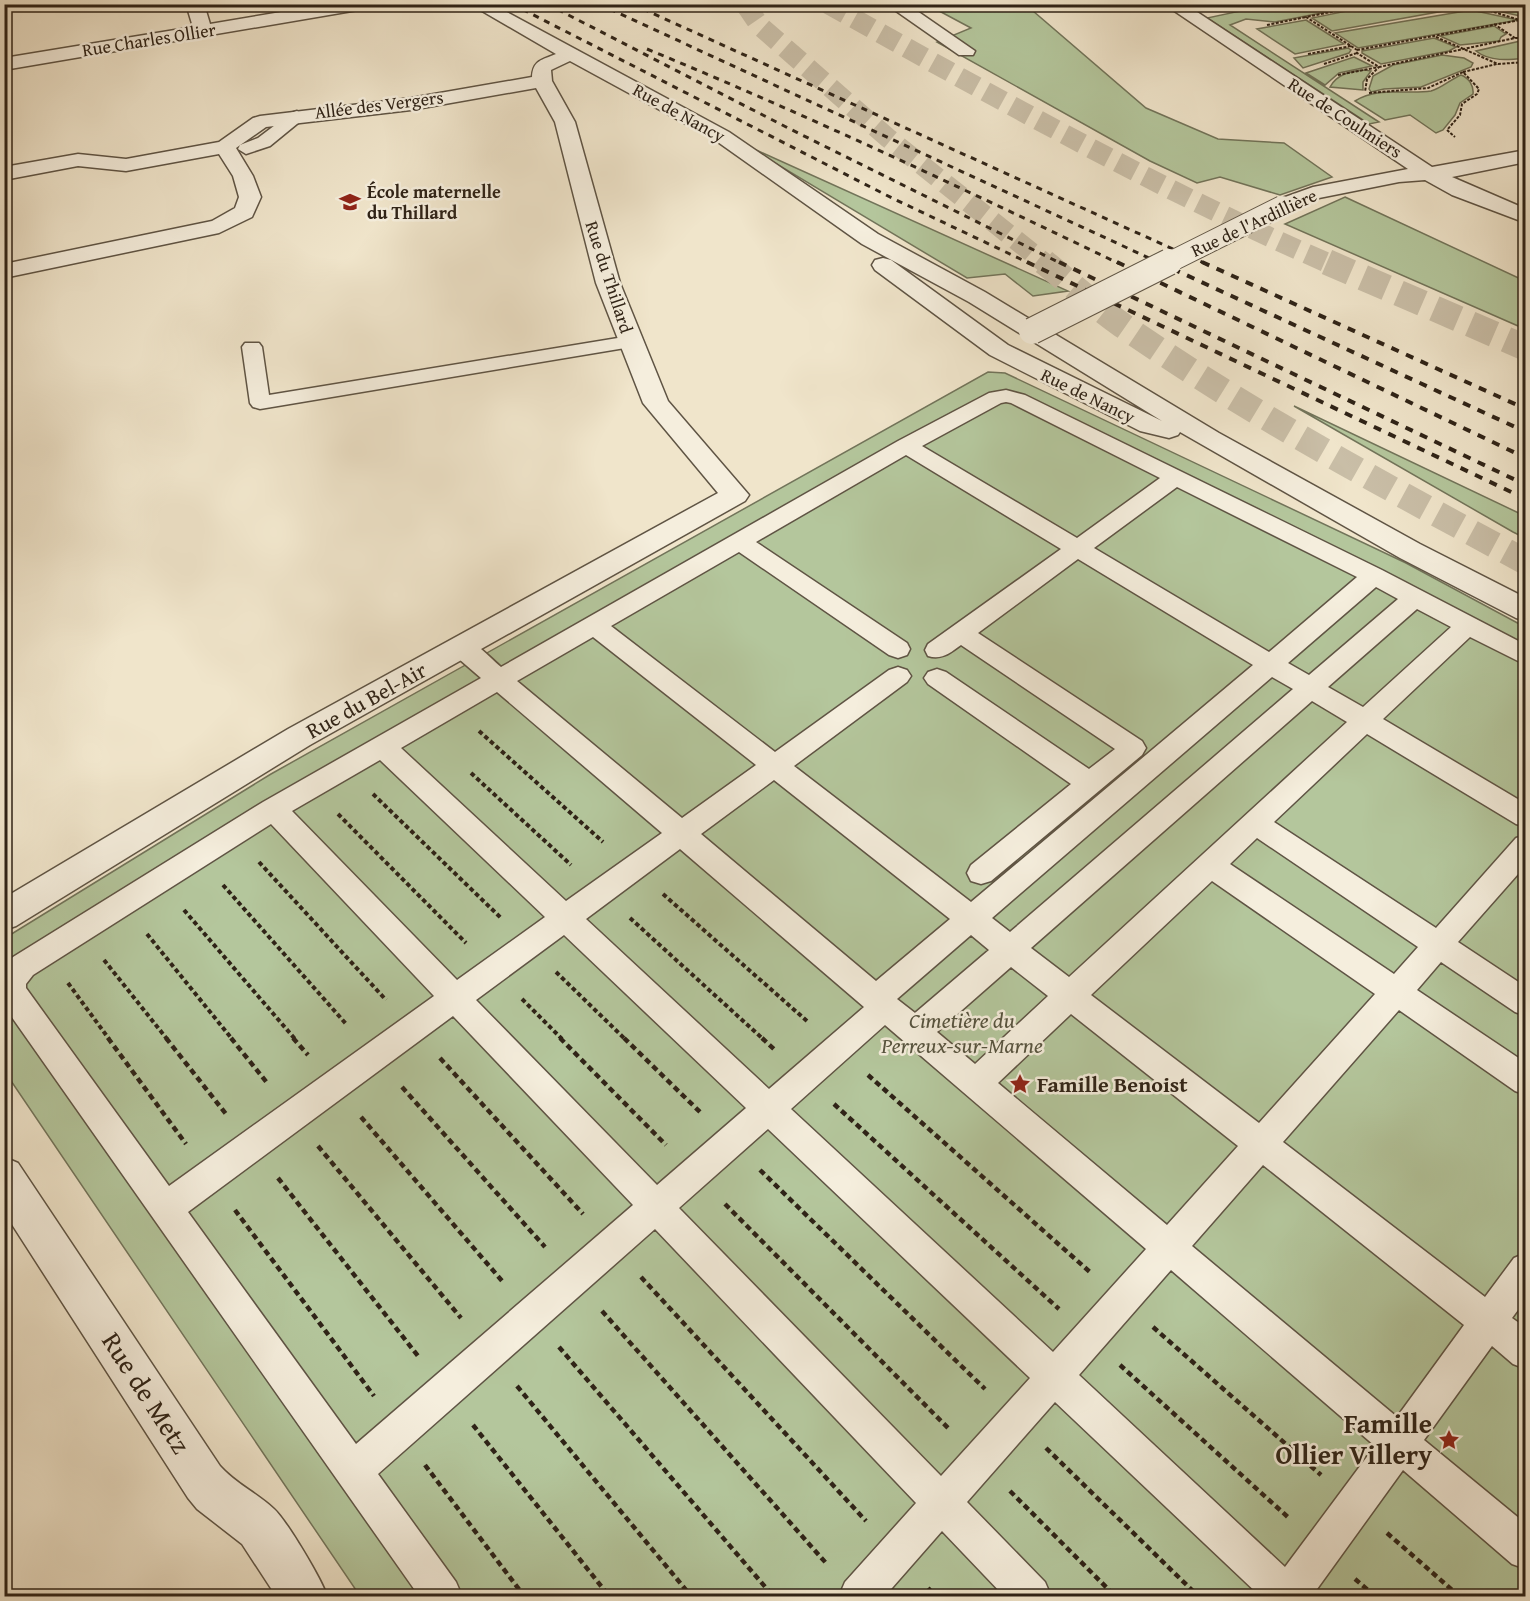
<svg xmlns="http://www.w3.org/2000/svg" width="1530" height="1601" font-family="'Gentium Book Plus',serif">
	<rect width="100%" height="100%" fill="#f0e5cb"/>
	<filter id="stains"><feTurbulence type="fractalNoise" baseFrequency=".00333" numOctaves="4"/><feColorMatrix values="0 0 0 0 .2 0 0 0 0 .09 0 0 0 0 .02 0 0 0 .5 -.17"/></filter>
	<radialGradient id="worn" r=".72"><stop offset=".6" stop-color="#630" stop-opacity="0"/><stop offset="1" stop-color="#630" stop-opacity=".3"/></radialGradient>
	<path fill="#b4c69c" stroke="#72745a" stroke-width="1.5" d="M 1273,4 L 1355,5 L 1347,8 L 1275,22 L 1246,19 L 1230,25 L 1379,122 L 1369,124 L 1207,18 Z
		M 928,5 L 1026,5 L 1146,108 L 1218,139 L 1284,143 L 1332,177 L 1280,195 L 1220,177 L 1197,183 L 1150,161 L 937,42 L 971,28 Z
		M 1463,5 L 1466,7 L 1332,31 L 1312,18 L 1376,5 Z
		M 1478,5 L 1525,5 L 1525,17 L 1480,7 Z
		M 1471,10 L 1518,20 L 1358,48 L 1335,33 Z
		M 1306,20 L 1344,44 L 1295,54 L 1257,29 Z
		M 1494,26 L 1506,34 L 1501,37 L 1499,41 L 1460,45 L 1440,36 Z
		M 1434,38 L 1456,47 L 1449,51 L 1381,64 L 1362,53 L 1362,51 Z
		M 1525,40 L 1525,58 C 1509,60 1490,62 1476,51 Z
		M 1348,48 L 1351,50 L 1349,53 L 1303,68 L 1294,58 Z
		M 1442,55 L 1464,58 L 1473,63 L 1471,67 L 1421,87 L 1384,89 L 1371,92 L 1369,89 L 1373,76 L 1393,65 Z
		M 1354,57 L 1372,66 L 1339,73 L 1325,85 L 1306,73 Z
		M 1365,70 L 1371,71 L 1363,82 L 1363,90 L 1330,87 C 1337,74 1351,71 1365,70 Z
		M 1461,75 C 1469,78 1474,86 1473,94 L 1460,103 L 1455,115 L 1443,130 L 1436,133 L 1410,115 L 1385,120 L 1355,101 C 1378,86 1407,95 1431,91 C 1442,88 1451,79 1461,75 Z
		M 745,145 L 1068,291 L 1033,296 L 1005,274 L 967,278 Z
		M 1345,197 L 1525,281 L 1525,329 L 1285,224 Z
		M 988,372 L 1005,373 L 1406,563 L 1525,627 L 1525,1596 L 360,1596 L 5,1072 L 5,938 L 271,774 Z
		M 1294,406 L 1525,516 L 1525,538 L 1513,532 Z"/>
	<g fill="none" stroke-linecap="round" stroke-linejoin="round">
		<path stroke="#c9bea7" stroke-width="20" stroke-dasharray="20 10" stroke-linecap="butt" d="M 745,4 L 760,26 L 888,138 L 1046,264
			M 828,4 C 993,96 1157,189 1330,264"/>
		<path stroke="#c9bea7" stroke-width="26" stroke-dasharray="26 13" stroke-linecap="butt" d="M 1044,262 C 1070,283 1095,306 1122,325 C 1250,414 1389,488 1526,562
			M 1327,262 L 1526,348"/>
		<defs>
			<path id="service" d="M 297,111 L 305,116 L 303,119 L 270,146 L 246,154 L 238,149 L 240,145 L 258,138 L 291,113 Z
				M 630,336 L 637,338 L 640,342 L 637,346 L 260,409 L 253,407 L 250,403 L 242,347 L 245,343 L 259,343 L 262,347 L 269,395 Z
				M 1006,390 L 1025,395 L 1382,570 L 1526,645 L 1526,665 L 1470,637 L 1383,719 L 1526,804 L 1526,827 L 1516,824 L 1367,734 L 1274,822 L 1436,928 L 1516,838 L 1526,835 L 1526,865 L 1458,942 L 1526,987 L 1526,1016 L 1515,1012 L 1441,962 L 1417,990 L 1526,1063 L 1526,1095 L 1515,1091 L 1399,1010 L 1283,1142 L 1485,1297 L 1514,1258 L 1526,1253 L 1526,1299 L 1512,1318 L 1526,1328 L 1526,1369 L 1513,1364 L 1492,1346 L 1424,1440 L 1526,1524 L 1526,1569 L 1512,1564 L 1403,1470 L 1312,1596 L 1260,1596 L 1055,1402 L 967,1502 L 1045,1582 L 1051,1596 L 1004,1596 L 942,1531 L 885,1596 L 839,1596 L 845,1582 L 916,1503 L 655,1229 L 378,1474 L 456,1582 L 462,1596 L 419,1596 L 4,1006 L 4,966 L 13,957 L 263,802 L 481,678 L 452,653 L 449,647 L 452,641 C 472,635 487,655 501,667 L 898,441 L 989,393 ZM 1006,402 L 1011,403 L 1160,478 L 1077,538 L 922,446 L 1001,403 ZM 906,455 L 1061,549 L 928,644 L 925,650 L 928,656 C 942,660 950,653 961,645 L 1115,749 L 1089,769 L 946,672 L 937,669 L 928,672 L 924,678 L 928,684 L 1071,784 L 971,865 L 967,873 L 971,881 L 981,884 L 991,881 L 1142,755 L 1146,748 L 1142,741 L 978,633 L 1078,559 L 1253,665 L 971,902 L 794,766 L 907,682 L 911,676 L 907,670 L 898,667 L 889,670 L 775,752 L 611,626 L 739,552 L 889,655 L 898,658 L 907,655 L 910,649 L 907,643 L 756,542 ZM 1177,487 L 1357,577 L 1269,652 L 1094,548 ZM 1376,587 L 1398,599 L 1309,675 L 1288,663 ZM 1417,609 L 1451,627 L 1363,707 L 1328,687 ZM 593,637 L 756,765 L 682,818 L 517,681 ZM 1272,677 L 1293,689 L 1010,932 L 992,918 ZM 497,692 L 662,833 L 566,901 L 401,748 ZM 1312,701 L 1347,722 L 1069,977 L 1031,948 ZM 380,760 L 545,917 L 457,980 L 292,811 ZM 774,780 L 950,919 L 876,981 L 701,834 ZM 271,824 L 434,996 L 169,1186 L 26,988 L 26,984 L 33,975 ZM 1257,838 L 1418,947 L 1394,974 L 1230,864 ZM 680,849 L 864,1007 L 769,1089 L 586,919 ZM 1212,881 L 1375,994 L 1259,1123 L 1091,995 ZM 564,935 L 746,1108 L 657,1185 L 476,1000 ZM 971,935 L 989,950 L 915,1013 L 897,999 ZM 1011,967 L 1048,996 L 975,1064 L 937,1032 ZM 1071,1014 L 1238,1146 L 1167,1225 L 998,1083 ZM 453,1016 L 633,1205 L 356,1444 L 188,1212 ZM 885,1025 L 1146,1249 L 1053,1352 L 791,1109 ZM 768,1129 L 1030,1378 L 941,1476 L 679,1208 ZM 1263,1165 L 1464,1325 L 1397,1417 L 1192,1246 ZM 1171,1270 L 1375,1446 L 1285,1567 L 1079,1375 Z"/>
			<path id="minor" d="M 186,4 L 204,4 L 210,24 L 329,4 L 372,4 L 364,9 L 4,70 L 4,58 L 193,27 Z
				M 470,4 L 492,4 L 729,132 L 878,234 L 985,292 L 1219,433 L 1420,544 L 1526,598 L 1526,621 L 1516,618 L 1400,558 L 1180,432 L 1178,435 L 1169,438 L 1140,431 L 990,355 L 875,270 L 872,265 L 875,260 L 883,258 L 891,260 L 1008,345 L 1162,421 L 969,302 L 862,244 L 715,140 L 570,61 L 551,70 L 552,81 L 575,122 L 620,283 L 668,401 L 749,495 L 745,501 L 310,745 L 16,926 L 4,930 L 4,898 L 288,729 L 718,493 L 643,403 L 596,283 L 555,122 L 536,88 L 411,110 L 266,127 L 236,148 L 253,176 L 261,197 L 252,217 L 219,233 L 4,278 L 4,264 L 212,221 L 235,208 L 239,197 L 233,176 L 219,154 L 126,171 L 78,166 L 4,180 L 4,167 L 78,154 L 126,159 L 219,142 L 253,118 L 260,116 L 411,98 L 532,77 C 533,60 542,60 556,54 Z
				M 886,4 L 907,4 L 975,51 L 973,55 L 959,55 Z
				M 1164,4 L 1185,4 L 1432,167 L 1526,150 L 1526,162 L 1452,177 L 1526,209 L 1526,223 L 1452,195 L 1425,180 L 1399,182 L 1319,198 L 1282,212 L 1274,211 L 1271,206 L 1274,201 L 1313,187 L 1408,169 Z
				M 4,1157 L 18,1163 L 220,1466 C 236,1484 257,1493 274,1509 C 287,1521 322,1580 327,1596 L 276,1596 L 242,1544 L 197,1509 L 188,1498 L 4,1212 Z"/>
		</defs>
		<use href="#service" stroke="#5f5444" stroke-width="3"/>
		<use href="#minor" stroke="#5f5444" stroke-width="3"/>
		<path stroke="#2f2317" stroke-width="2" stroke-dasharray="3 1.5" stroke-linecap="butt" d="M 1468,4 L 1526,22
			M 1361,6 L 1371,4
			M 1494,24 L 1515,38
			M 1267,25 L 1306,17
			M 1436,37 L 1498,64 L 1526,62
			M 1351,46 L 1357,50 L 1357,53 L 1379,67 L 1515,38 L 1526,38
			M 1357,50 L 1526,19
			M 1308,54 L 1351,46 L 1306,17 L 1361,6 L 1360,4
			M 1324,64 L 1357,53
			M 1463,72 L 1497,64
			M 1338,75 L 1379,67 L 1367,79 L 1365,92
			M 1369,93 L 1428,88 L 1463,72 L 1479,89 L 1477,94 L 1462,104 L 1460,115 L 1447,130 L 1455,137"/>
		<path stroke="#2f2317" stroke-width="4" stroke-dasharray="4.5 3" stroke-linecap="butt" d="M 479,731 L 603,842
			M 471,773 L 571,865
			M 373,794 L 501,918
			M 338,814 L 466,943
			M 259,862 L 386,1000
			M 223,885 L 347,1025
			M 663,894 L 808,1022
			M 184,910 L 295,1039
			M 630,918 L 763,1039
			M 147,934 L 232,1039
			M 104,960 L 167,1039
			M 556,972 L 625,1039
			M 68,983 L 109,1039
			M 522,999 L 562,1039"/>
		<path stroke="#2f2317" stroke-width="4.5" stroke-dasharray="6 4" stroke-linecap="butt" d="M 108,1038 L 186,1144
			M 166,1038 L 226,1114
			M 231,1038 L 268,1084
			M 293,1038 L 308,1055
			M 560,1038 L 666,1145
			M 624,1038 L 701,1113
			M 762,1038 L 775,1050
			M 440,1058 L 583,1214
			M 868,1075 L 1091,1273
			M 402,1087 L 545,1247
			M 834,1104 L 1059,1309
			M 361,1117 L 503,1282
			M 318,1146 L 461,1318
			M 760,1170 L 985,1389
			M 278,1178 L 418,1356
			M 725,1204 L 950,1430
			M 235,1210 L 374,1396
			M 641,1277 L 866,1521
			M 602,1311 L 826,1563
			M 1153,1327 L 1321,1475
			M 559,1347 L 773,1596
			M 1120,1365 L 1290,1519
			M 517,1386 L 691,1596
			M 473,1425 L 609,1596
			M 1046,1448 L 1198,1596
			M 425,1465 L 524,1596
			M 1010,1491 L 1115,1596
			M 1387,1533 L 1459,1596
			M 1355,1579 L 1375,1596
			M 928,1588 L 935,1596"/>
		<use href="#service" fill="#f5eedd" fill-rule="evenodd"/>
		<use href="#minor" fill="#f5eedd" fill-rule="evenodd"/>
		<path stroke="#2f2317" stroke-width="3" stroke-dasharray="6 6" stroke-linecap="butt" d="M 512,4 L 892,198 L 1031,264
			M 547,4 L 790,129 L 1062,264
			M 599,4 L 1162,264
			M 632,4 L 1206,264
			M 647,49 C 807,115 964,189 1120,264"/>
		<path stroke="#2f2317" stroke-width="4" stroke-dasharray="8 8" stroke-linecap="butt" d="M 1027,262 L 1526,499
			M 1059,262 L 1526,485
			M 1117,262 L 1526,458
			M 1158,262 L 1526,432
			M 1202,262 L 1526,409"/>
		<defs>
			<path id="minor-bridge-far1" d="M 1166,264 L 1282,206"/>
			<path id="minor-bridge" d="M 1032,331 L 1169,262"/>
		</defs>
		<use href="#minor-bridge-far1" stroke="#5f5444" stroke-width="22" stroke-linecap="butt"/>
		<use href="#minor-bridge" stroke="#5f5444" stroke-width="28" stroke-linecap="butt"/>
		<use href="#minor-bridge-far1" stroke="#f5eedd" stroke-width="20"/>
		<use href="#minor-bridge" stroke="#f5eedd" stroke-width="26"/>
	</g>
	<defs>
		<symbol id="school-bare" viewBox="-9 -9 18 18"><path d="M0-5L7-2L0 1L-7-2ZM-4 1L0 2.5L4 1V4Q0 6-4 4Z" fill="#8f2418" stroke="#f5eedd" stroke-width="2.5" paint-order="stroke"/></symbol>
		<symbol id="sight-bare" viewBox="-9 -9 18 18"><path d="M0-6L1.8-2.2L6-1.7L2.9 1.2L3.7 5.4L0 3.3L-3.7 5.4L-2.9 1.2L-6-1.7L-1.8-2.2Z" fill="#8f2418" stroke="#f5eedd" stroke-width="2.5" paint-order="stroke"/></symbol>
	</defs>
	<g fill-rule="evenodd">
		<use href="#school-bare" x="335" y="187" width="30" height="30"/>
		<use href="#sight-bare" x="1005" y="1069" width="30" height="30"/>
		<use href="#sight-bare" x="1434" y="1425" width="30" height="30"/>
	</g>
	<g text-anchor="middle" stroke-width="5" stroke-linejoin="round" paint-order="stroke">
		<g font-size="18" fill="#2f2317" stroke="#f5eedd">
			<text transform="translate(149 40) rotate(-9)" y="6">Rue Charles Ollier</text>
			<text transform="translate(379 105) rotate(-7)" y="6">Allée des Vergers</text>
			<text transform="translate(679 113) rotate(29)" y="6">Rue de Nancy</text>
			<text transform="translate(1345 118) rotate(33)" y="6">Rue de Coulmiers</text>
			<text transform="translate(1254 223) rotate(-25)" y="6">Rue de l'Ardillière</text>
			<text transform="translate(609 277) rotate(72)" y="6">Rue du Thillard</text>
			<text transform="translate(1088 396) rotate(26)" y="6">Rue de Nancy</text>
		</g>
		<g font-size="18" font-weight="bold" fill="#2f2317" stroke="#f5eedd" text-anchor="start">
			<text x="367" y="198">École maternelle<tspan x="367" dy="21">du Thillard</tspan></text>
		</g>
		<g font-size="22" fill="#2f2317" stroke="#f5eedd">
			<text transform="translate(366 700) rotate(-29)" y="8">Rue du Bel-Air</text>
		</g>
		<g font-size="22" font-style="italic" fill="#57543f" stroke="#f5eedd">
			<text x="962" y="1028">Cimetière du<tspan x="962" dy="25">Perreux-sur-Marne</tspan></text>
		</g>
		<g font-size="22" font-weight="bold" fill="#2f2317" stroke="#f5eedd" text-anchor="start">
			<text x="1037" y="1092">Famille Benoist</text>
		</g>
		<g font-size="27" fill="#2f2317" stroke="#f5eedd">
			<text transform="translate(146 1393) rotate(57)" y="9">Rue de Metz</text>
		</g>
		<g font-size="27" font-weight="bold" fill="#2f2317" stroke="#f5eedd" text-anchor="end">
			<text x="1432" y="1433">Famille<tspan x="1432" dy="31">Ollier Villery</tspan></text>
		</g>
	</g>
	<rect width="1530" height="1601" fill="none" stroke="#f0e5cb" stroke-width="24"/>
	<rect x="6" y="6" width="1518" height="1589" fill="none" stroke="#2f2317" stroke-width="3"/>
	<rect x="12" y="12" width="1506" height="1577" fill="none" stroke="#2f2317" stroke-width="1.5"/>
	<rect width="100%" height="100%" filter="url(#stains)"/>
	<rect width="100%" height="100%" fill="url(#worn)"/>
</svg>
